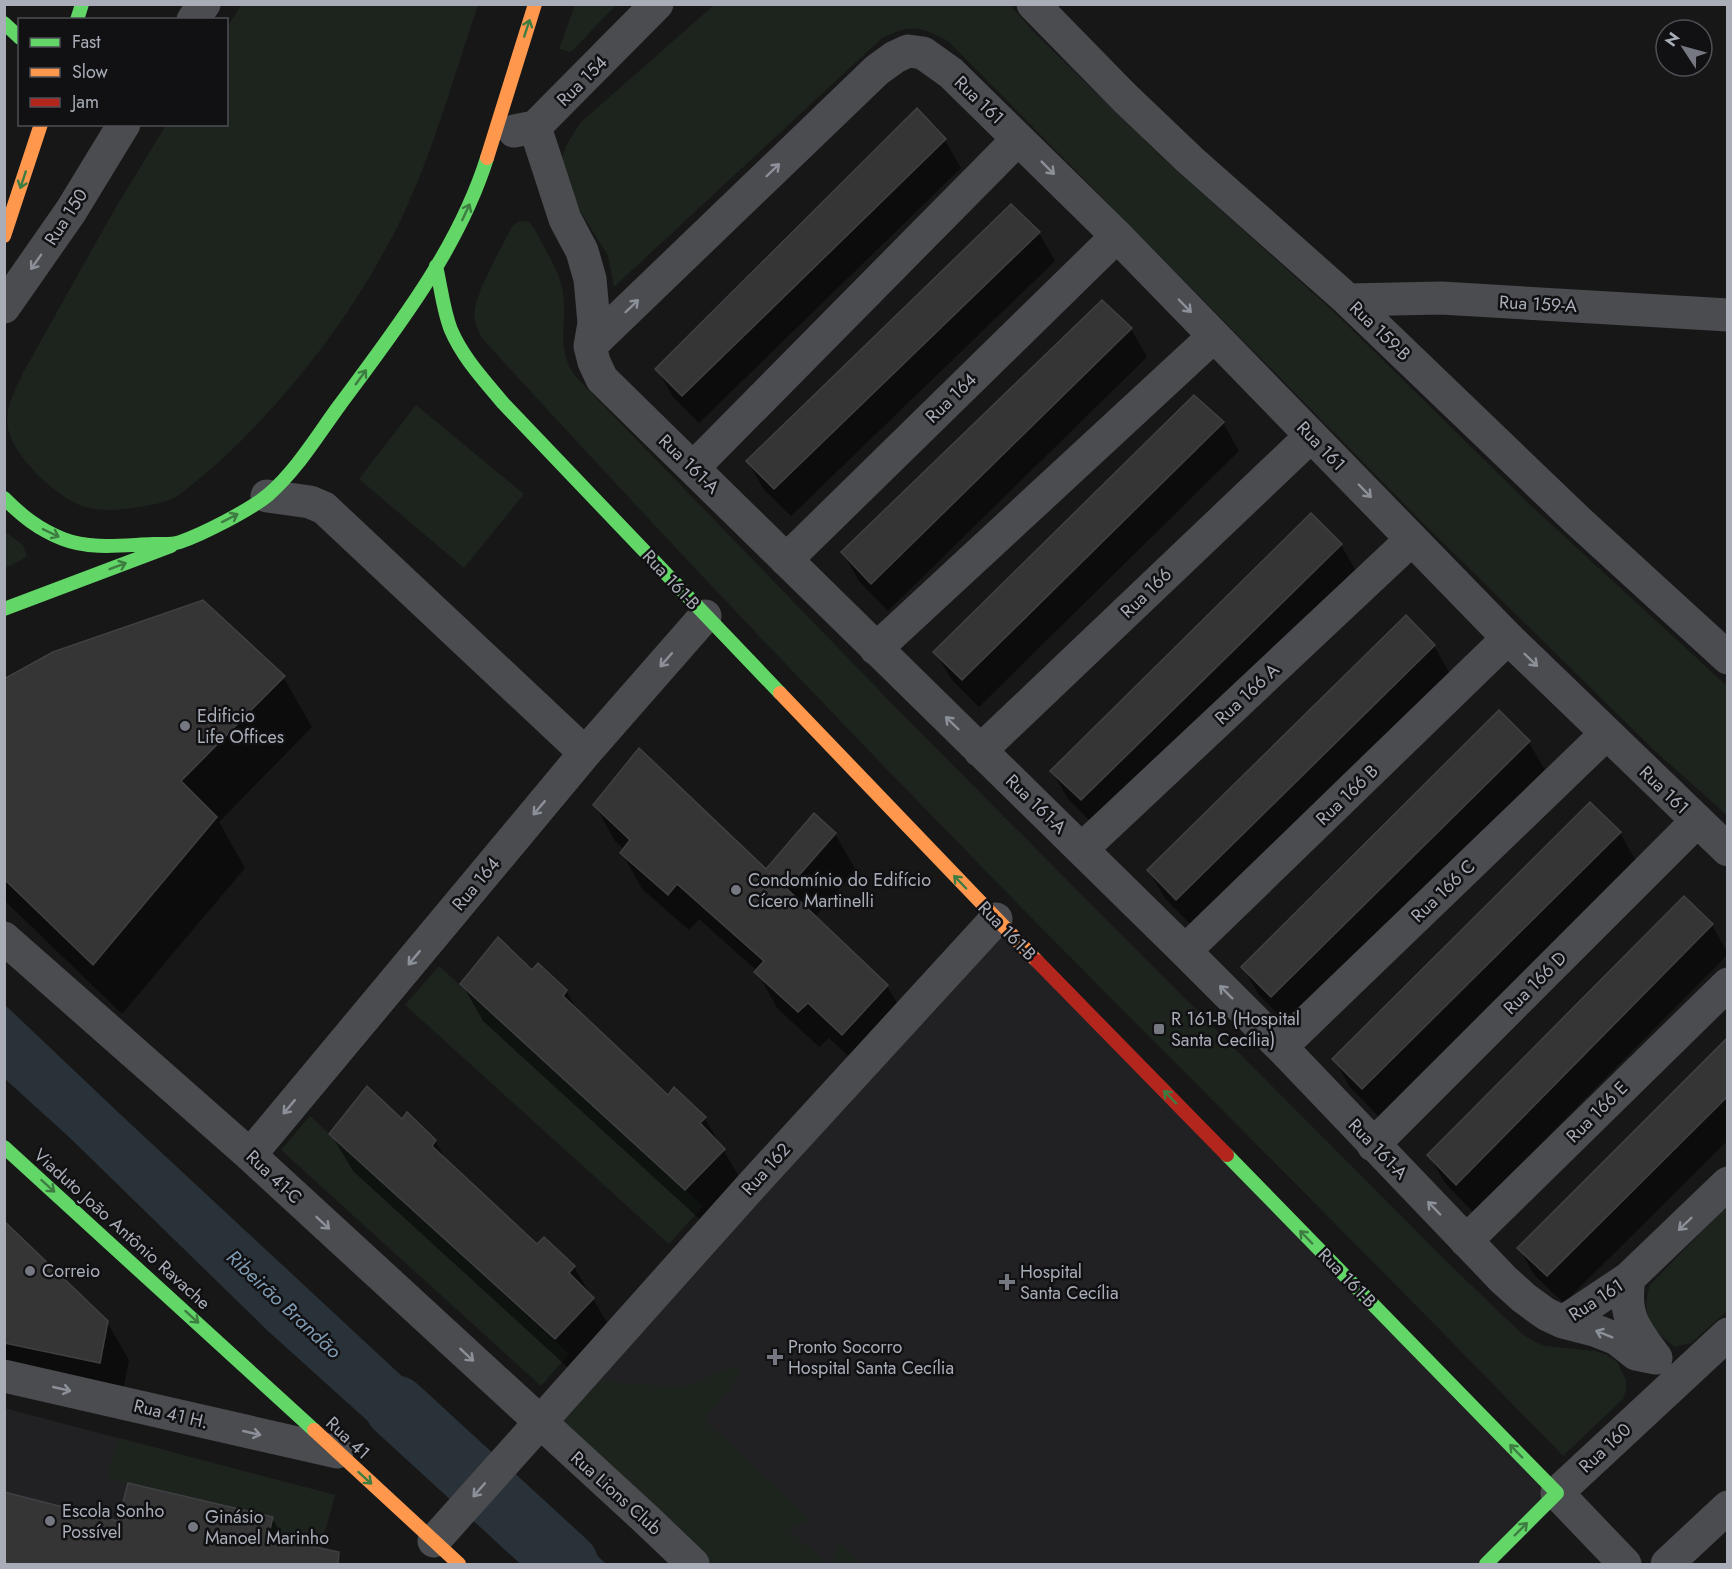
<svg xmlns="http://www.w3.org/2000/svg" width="1732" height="1569" font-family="Jost,sans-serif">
	<rect width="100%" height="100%" fill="#171717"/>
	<path fill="#212123" d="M 996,919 L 1557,1493 L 1486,1564 L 693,1564 L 576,1380 Z
		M 4,1408 L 335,1495 L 316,1564 L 5,1564 Z"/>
	<path fill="#1d241e" d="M 241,5 L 478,5 C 456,69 437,139 409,202 C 361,309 272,424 179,495 C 169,502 152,505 140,507 C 121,510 100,512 82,506 C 54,495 15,458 8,429 C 4,410 15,390 23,373 L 113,212 L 166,125 L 226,124 L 227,28 Z
		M 575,5 L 616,5 L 574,49 L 570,52 L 559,49 Z
		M 714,5 L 1010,5 L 1035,33 L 1164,159 L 1333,311 L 1528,503 L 1727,686 L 1727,815 L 1656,752 L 1422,522 L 948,41 C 919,26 912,24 882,38 L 614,287 L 608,256 L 564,185 L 559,166 L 566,146 L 580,123 Z
		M 520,221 L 529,222 L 534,228 C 543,246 555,264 561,283 C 571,317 552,346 576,377 L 903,715 L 1448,1263 L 1521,1333 L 1533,1341 L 1545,1346 L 1595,1351 L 1607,1355 L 1617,1362 L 1626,1380 L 1626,1390 L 1623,1399 L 1563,1456 C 1409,1297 1252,1140 1096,983 C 887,772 681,557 481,337 C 477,328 473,319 475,309 C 478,288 502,247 513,225 Z
		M 416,405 L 524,494 L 464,568 L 359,479 Z
		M 4,531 L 23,545 L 27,556 L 23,559 L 5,568 Z
		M 439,966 L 703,1206 L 669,1244 L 405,1005 Z
		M 310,1116 L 569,1354 L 541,1386 L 281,1150 Z
		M 1727,1205 L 1727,1311 L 1691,1343 L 1675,1347 C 1651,1329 1640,1314 1650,1285 Z
		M 734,1366 L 741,1373 L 704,1420 L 810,1519 L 788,1529 L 827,1564 L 693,1564 L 558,1439 L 576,1380 L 684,1387 Z
		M 119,1438 L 335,1495 L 320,1548 L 268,1537 L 272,1517 L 107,1478 Z
		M 840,1544 L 862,1564 L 832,1564 Z"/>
	<path fill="#2a3239" d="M 4,1004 L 121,1115 L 477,1446 L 441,1487 L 268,1331 L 69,1137 L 5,1079 Z
		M 521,1483 L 606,1564 L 524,1564 L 482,1527 Z"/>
	<path fill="#0007" d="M 917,111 L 945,140 L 961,168 L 699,423 L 673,397 L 657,369 Z
		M 1011,206 L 1039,233 L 1055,261 L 791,516 L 764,490 L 748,462 Z
		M 1102,302 L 1131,329 L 1147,357 L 888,611 L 859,581 L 843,553 Z
		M 1223,423 L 1239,451 L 979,707 L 952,680 L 935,652 Z
		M 1311,515 L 1341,545 L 1357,573 L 1097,828 L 1068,799 L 1052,771 Z
		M 1434,646 L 1450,674 L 1193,927 L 1165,898 L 1148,870 Z
		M 283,677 L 312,727 L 219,822 L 245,868 L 122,1014 L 4,900 L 4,681 Z
		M 1528,741 L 1545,770 L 1288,1024 L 1259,995 L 1243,967 Z
		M 595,805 L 766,871 L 835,834 L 856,870 L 815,917 L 887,986 L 908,1022 L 863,1070 L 829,1038 L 819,1047 L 777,1008 L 757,971 L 699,919 L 689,930 L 642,889 L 622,853 L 624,849 L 615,841 Z
		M 1620,833 L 1636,861 L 1379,1117 L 1350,1087 L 1334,1059 Z
		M 1684,898 L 1712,925 L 1728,954 L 1473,1212 L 1445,1183 L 1429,1155 Z
		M 533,972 L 566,991 L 579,1013 L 668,1097 L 704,1117 L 745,1187 L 707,1226 L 483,1021 L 462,984 Z
		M 1728,1040 L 1728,1140 L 1564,1303 L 1535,1276 L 1519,1248 Z
		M 402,1122 L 435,1141 L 448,1163 L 538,1246 L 544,1239 L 574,1267 L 615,1336 L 576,1375 L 353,1171 L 331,1134 Z
		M 4,1223 L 107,1322 L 129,1360 L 121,1400 L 4,1374 Z
		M 4,1494 L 119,1523 L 272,1518 L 286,1542 L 319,1549 L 327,1564 L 4,1564 Z"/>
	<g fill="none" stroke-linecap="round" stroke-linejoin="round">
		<path stroke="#2a3239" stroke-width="63" d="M 396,1407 L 567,1564"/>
	</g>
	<path fill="#353536" stroke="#3f4043" stroke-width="1.5" d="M 917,108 L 946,139 L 682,396 L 655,369 Z
		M 1011,204 L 1040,232 L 774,489 L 746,461 Z
		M 1102,300 L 1132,328 L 871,584 L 841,552 Z
		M 1194,395 L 1224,422 L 962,680 L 933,652 Z
		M 1311,513 L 1342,544 L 1081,800 L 1050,771 Z
		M 203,600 L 285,676 L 181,781 L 217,817 L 93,965 L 4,879 L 4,679 L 53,652 Z
		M 1406,615 L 1435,645 L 1176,900 L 1147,870 Z
		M 1499,710 L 1530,741 L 1271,997 L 1241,967 Z
		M 639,748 L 766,869 L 814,813 L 836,833 L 787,889 L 888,985 L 842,1035 L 808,1003 L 798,1012 L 754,972 L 764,961 L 677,884 L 668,895 L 620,853 L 630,840 L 593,805 Z
		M 1590,802 L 1621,832 L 1362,1089 L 1332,1059 Z
		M 1684,896 L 1713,924 L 1456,1185 L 1427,1155 Z
		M 498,937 L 532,970 L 538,963 L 567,990 L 563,996 L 668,1095 L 674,1087 L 706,1117 L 700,1123 L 725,1149 L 685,1190 L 460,984 Z
		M 1728,1037 L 1728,1096 L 1547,1276 L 1517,1248 Z
		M 367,1086 L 402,1119 L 407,1112 L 436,1140 L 432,1146 L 537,1244 L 544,1237 L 575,1266 L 569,1273 L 594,1298 L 555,1339 L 329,1134 Z
		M 4,1221 L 108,1321 L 100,1363 L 4,1343 Z
		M 128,1483 L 273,1517 L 268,1537 L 339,1552 L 338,1564 L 4,1564 L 4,1492 L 118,1521 Z"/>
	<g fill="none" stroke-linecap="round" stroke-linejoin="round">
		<path stroke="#4b4c50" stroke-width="33" d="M 1033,4 L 1125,98 L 1190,160 L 1348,300 L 1576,519 L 1728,658
			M 193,20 L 204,4
			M 535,127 L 565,219 L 582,251 L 590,279 L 594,323 L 590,346 L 594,362 L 602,379 L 1185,951 L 1281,1047 L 1503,1279 L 1524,1298 L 1546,1314 L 1563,1322 L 1594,1330 L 1617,1339 L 1636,1354 L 1656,1358
			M 514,131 L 535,127 L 657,4
			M 1348,300 L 1441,298 L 1728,315
			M 4,307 L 71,211 L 124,124
			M 590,346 L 877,70 L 895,57 L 908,51 L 923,53 L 951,73 L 1117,236 L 1508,638 L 1728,850
			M 693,468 L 1018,139
			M 267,496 L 310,502 L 324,508 L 585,753
			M 786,560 L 1117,236
			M 876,649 L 1214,336
			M 980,751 L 1311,436
			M 1082,849 L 1412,539
			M 4,938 L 250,1155 L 648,1521 L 693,1564
			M 1185,951 L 1508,638
			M 1281,1047 L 1606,734
			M 1373,1145 L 1697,821
			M 250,1155 L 585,753 L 705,616
			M 1466,1241 L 1728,984
			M 1629,1278 C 1623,1317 1635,1329 1656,1358
			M 1563,1322 L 1629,1278 L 1728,1183
			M 4,1376 L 337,1452
			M 434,1541 L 753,1184 L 996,919
			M 1625,1564 L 1557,1493 L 1728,1334
			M 1667,1564 L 1728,1507"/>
		<path stroke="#63d668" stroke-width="14" d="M 77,20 L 82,4
			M 4,23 L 20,38
			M 436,266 C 441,287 443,310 451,330 C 463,358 484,380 503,403 L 780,693
			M 4,498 C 22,516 38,529 63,539 C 91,550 124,545 153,544 C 162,544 172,545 180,542 C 203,534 250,510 268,495 C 296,471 317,436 339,406 C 396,329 458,250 487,158
			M 4,609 L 171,546
			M 4,1147 L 314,1430
			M 1227,1155 L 1557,1493 L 1486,1564"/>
		<path stroke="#ff974d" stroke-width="14" d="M 487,158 L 535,4
			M 4,236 L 41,124
			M 780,693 L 1037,961
			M 314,1430 L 459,1564"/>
		<path stroke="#b3261e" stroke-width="14" d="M 1037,961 L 1227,1155"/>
	</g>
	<defs><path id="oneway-shaft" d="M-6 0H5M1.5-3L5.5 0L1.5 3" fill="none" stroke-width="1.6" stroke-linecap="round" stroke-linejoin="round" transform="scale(1.5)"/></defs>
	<g stroke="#3e7d42">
		<use href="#oneway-shaft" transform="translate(527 28) rotate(-72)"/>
		<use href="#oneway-shaft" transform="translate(23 180) rotate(108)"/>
		<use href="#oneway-shaft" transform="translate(466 212) rotate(-65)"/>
		<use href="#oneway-shaft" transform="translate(361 377) rotate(-54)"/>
		<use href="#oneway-shaft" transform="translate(230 518) rotate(-27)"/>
		<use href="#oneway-shaft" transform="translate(51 533) rotate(26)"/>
		<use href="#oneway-shaft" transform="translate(118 566) rotate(-21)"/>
		<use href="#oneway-shaft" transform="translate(960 882) rotate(-134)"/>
		<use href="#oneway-shaft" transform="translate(1170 1097) rotate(-134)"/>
		<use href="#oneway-shaft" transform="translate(48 1186) rotate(42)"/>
		<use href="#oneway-shaft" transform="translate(1306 1237) rotate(-134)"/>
		<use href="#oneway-shaft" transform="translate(192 1317) rotate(42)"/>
		<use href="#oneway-shaft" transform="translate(1516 1451) rotate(-134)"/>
		<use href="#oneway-shaft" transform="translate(365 1478) rotate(42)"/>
		<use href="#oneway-shaft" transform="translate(1521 1529) rotate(-45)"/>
	</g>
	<g stroke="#8c9099">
		<use href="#oneway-shaft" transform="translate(1048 168) rotate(45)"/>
		<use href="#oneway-shaft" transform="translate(773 170) rotate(-44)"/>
		<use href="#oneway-shaft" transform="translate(36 262) rotate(125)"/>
		<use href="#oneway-shaft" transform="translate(632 306) rotate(-44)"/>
		<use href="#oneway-shaft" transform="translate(1185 306) rotate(46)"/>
		<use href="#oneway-shaft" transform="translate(1365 491) rotate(46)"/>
		<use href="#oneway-shaft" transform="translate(666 660) rotate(131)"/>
		<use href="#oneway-shaft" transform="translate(1531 660) rotate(44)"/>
		<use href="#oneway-shaft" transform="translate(952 723) rotate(-136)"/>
		<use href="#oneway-shaft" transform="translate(539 808) rotate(130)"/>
		<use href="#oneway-shaft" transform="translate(414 958) rotate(130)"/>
		<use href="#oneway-shaft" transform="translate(1226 992) rotate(-135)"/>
		<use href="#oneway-shaft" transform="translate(289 1107) rotate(130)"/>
		<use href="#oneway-shaft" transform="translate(1434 1208) rotate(-134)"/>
		<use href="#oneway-shaft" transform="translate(323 1223) rotate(43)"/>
		<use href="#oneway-shaft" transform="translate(1685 1224) rotate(136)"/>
		<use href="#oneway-shaft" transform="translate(1604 1334) rotate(-158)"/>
		<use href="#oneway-shaft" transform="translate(467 1355) rotate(43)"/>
		<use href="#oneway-shaft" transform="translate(62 1389) rotate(13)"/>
		<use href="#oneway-shaft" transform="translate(252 1433) rotate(13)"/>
		<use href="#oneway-shaft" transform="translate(479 1490) rotate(131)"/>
	</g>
	<g fill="#757880" stroke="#111113" stroke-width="2">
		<circle cx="185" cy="726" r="6"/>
		<circle cx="736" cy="890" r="6"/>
		<rect x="1153" y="1023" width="12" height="12" rx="3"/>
		<circle cx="30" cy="1271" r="6"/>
		<path d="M1004 1273h6v6h6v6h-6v6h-6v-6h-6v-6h6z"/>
		<path d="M772 1348h6v6h6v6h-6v6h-6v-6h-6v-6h6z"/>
		<circle cx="50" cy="1521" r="6"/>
		<circle cx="193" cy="1527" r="6"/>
	</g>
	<g text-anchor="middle" stroke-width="5" stroke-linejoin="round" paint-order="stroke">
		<g font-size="18" fill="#a8adb8" stroke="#111113">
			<text transform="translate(582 81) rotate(-45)" y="6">Rua 154</text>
			<text transform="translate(979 100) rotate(44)" y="6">Rua 161</text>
			<text transform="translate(66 217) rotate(-57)" y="6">Rua 150</text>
			<text transform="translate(1538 304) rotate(3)" y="6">Rua 159-A</text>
			<text transform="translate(1380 331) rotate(44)" y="6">Rua 159-B</text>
			<text transform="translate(951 398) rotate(-44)" y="6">Rua 164</text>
			<text transform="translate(1321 446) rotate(46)" y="6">Rua 161</text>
			<text transform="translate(689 464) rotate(44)" y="6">Rua 161-A</text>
			<text transform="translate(671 580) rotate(47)" y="6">Rua 161-B</text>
			<text transform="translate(1146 593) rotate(-44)" y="6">Rua 166</text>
			<text transform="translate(1247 694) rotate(-43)" y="6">Rua 166 A</text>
			<text transform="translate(1664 790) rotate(44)" y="6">Rua 161</text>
			<text transform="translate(1347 795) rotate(-44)" y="6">Rua 166 B</text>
			<text transform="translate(1036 804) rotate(44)" y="6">Rua 161-A</text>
			<text transform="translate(476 884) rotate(-50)" y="6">Rua 164</text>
			<text transform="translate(1443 891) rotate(-44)" y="6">Rua 166 C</text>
			<text transform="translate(1007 931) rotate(46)" y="6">Rua 161-B</text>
			<text transform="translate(1535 983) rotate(-45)" y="6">Rua 166 D</text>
			<text transform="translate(1597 1112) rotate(-45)" y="6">Rua 166 E</text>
			<text transform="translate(1378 1149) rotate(46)" y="6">Rua 161-A</text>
			<text transform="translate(766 1169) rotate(-48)" y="6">Rua 162</text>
			<text transform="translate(274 1177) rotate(43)" y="6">Rua 41-C</text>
			<text transform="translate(122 1229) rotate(42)" y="6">Viaduto João Antônio Ravache</text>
			<text transform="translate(1347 1278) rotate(46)" y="6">Rua 161-B</text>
			<text transform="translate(1596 1300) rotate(-33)" y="6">Rua 161</text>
			<text transform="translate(171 1414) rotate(13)" y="6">Rua 41 H.</text>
			<text transform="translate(348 1438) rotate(43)" y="6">Rua 41</text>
			<text transform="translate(1605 1448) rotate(-43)" y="6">Rua 160</text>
			<text transform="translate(616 1493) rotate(42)" y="6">Rua Lions Club</text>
		</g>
		<g font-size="18" fill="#a8adb8" stroke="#111113" text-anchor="start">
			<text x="197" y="722">Edificio<tspan x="197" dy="21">Life Offices</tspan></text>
			<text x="748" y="886">Condomínio do Edifício<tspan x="748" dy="21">Cícero Martinelli</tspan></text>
			<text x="1171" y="1025">R 161-B (Hospital<tspan x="1171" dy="21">Santa Cecília)</tspan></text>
			<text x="42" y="1277">Correio</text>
			<text x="1020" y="1278">Hospital<tspan x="1020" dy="21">Santa Cecília</tspan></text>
			<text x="788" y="1353">Pronto Socorro<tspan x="788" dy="21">Hospital Santa Cecília</tspan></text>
			<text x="62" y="1517">Escola Sonho<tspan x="62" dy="21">Possível</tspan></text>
			<text x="205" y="1523">Ginásio<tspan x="205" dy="21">Manoel Marinho</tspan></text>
		</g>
		<g font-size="20" font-style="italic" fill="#7f9bb3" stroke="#111113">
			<text transform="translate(284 1304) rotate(43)" y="7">Ribeirão Brandão</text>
		</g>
	</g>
	<rect width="1732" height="1569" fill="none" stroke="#a8adb8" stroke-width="12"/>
	<rect x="18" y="18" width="210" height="108" fill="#111113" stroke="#4d4f55" stroke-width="1.5"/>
	<rect x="30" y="38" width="30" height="9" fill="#63d668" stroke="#4d4f55" stroke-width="1.5"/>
	<text x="72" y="48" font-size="18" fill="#a8adb8">Fast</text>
	<rect x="30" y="68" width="30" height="9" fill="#ff974d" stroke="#4d4f55" stroke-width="1.5"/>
	<text x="72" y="78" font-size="18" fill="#a8adb8">Slow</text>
	<rect x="30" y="98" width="30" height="9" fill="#b3261e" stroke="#4d4f55" stroke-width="1.5"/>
	<text x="72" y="108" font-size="18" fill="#a8adb8">Jam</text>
	<g transform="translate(1684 48) rotate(306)"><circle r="28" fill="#111113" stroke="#4d4f55" stroke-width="1.5"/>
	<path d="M0-4.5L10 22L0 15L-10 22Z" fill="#757880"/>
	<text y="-9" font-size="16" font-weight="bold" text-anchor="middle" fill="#a8adb8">N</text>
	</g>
</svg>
